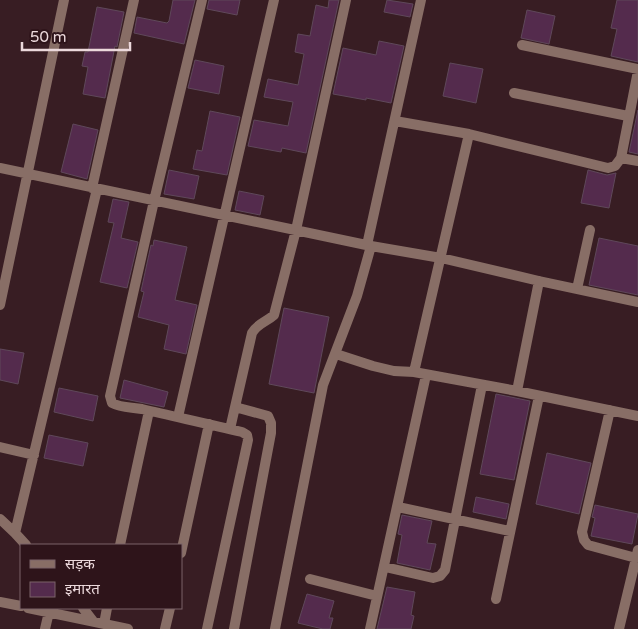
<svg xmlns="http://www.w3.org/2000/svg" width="638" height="629" font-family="'Varela Round','Noto Sans Devanagari',sans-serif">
	<rect width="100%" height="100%" fill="#381d23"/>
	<path fill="#542b4d" stroke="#5f485a" d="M 173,0 L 195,0 L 184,44 L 134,33 L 137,17 L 167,23 L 169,21 Z
		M 209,0 L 240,0 L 237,15 L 207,9 Z
		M 329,0 L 339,0 L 306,153 L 282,148 L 281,152 L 248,146 L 254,120 L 288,126 L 293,102 L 264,97 L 268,79 L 298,85 L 304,54 L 295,52 L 298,34 L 310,36 L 316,5 L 328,8 Z
		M 387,0 L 413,4 L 410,17 L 384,12 Z
		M 617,0 L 638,0 L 638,62 L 611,56 L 617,29 L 611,28 Z
		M 97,7 L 124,12 L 117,47 L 115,46 L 105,98 L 83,94 L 88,67 L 82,66 L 85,52 L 88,52 Z
		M 527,10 L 555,16 L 549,44 L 521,38 Z
		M 379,41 L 404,46 L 391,103 L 366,98 L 366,100 L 333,94 L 343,48 L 376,55 Z
		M 195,60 L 224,66 L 219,94 L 188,88 Z
		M 450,63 L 483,69 L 476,103 L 443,96 Z
		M 638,110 L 638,154 L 629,152 Z
		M 210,111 L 240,117 L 227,175 L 193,169 L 197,150 L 202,151 Z
		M 73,124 L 98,130 L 87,179 L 61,172 Z
		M 169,170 L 199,176 L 194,199 L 164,194 Z
		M 588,170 L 607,175 L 616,173 L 609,208 L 581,203 Z
		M 239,191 L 264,196 L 260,215 L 235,210 Z
		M 113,199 L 129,202 L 121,238 L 138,242 L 127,288 L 100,282 L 114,223 L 108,222 Z
		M 599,238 L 638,246 L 638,295 L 589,285 Z
		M 154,240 L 187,247 L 175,300 L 197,305 L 186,354 L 164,349 L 169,325 L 138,317 L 144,292 L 141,291 L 151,245 L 153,246 Z
		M 284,308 L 329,317 L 314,393 L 269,384 Z
		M 0,349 L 24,353 L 18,384 L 0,380 Z
		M 124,380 L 168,392 L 164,407 L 120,398 Z
		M 59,388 L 98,396 L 93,421 L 54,412 Z
		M 496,394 L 530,401 L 514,480 L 480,474 Z
		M 49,435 L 88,443 L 83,466 L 44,458 Z
		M 547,453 L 591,463 L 579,514 L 536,504 Z
		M 476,497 L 509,504 L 506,519 L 473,512 Z
		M 595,505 L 638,514 L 632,544 L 591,536 L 595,518 L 592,517 Z
		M 402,515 L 432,521 L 427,543 L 436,544 L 430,570 L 397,563 L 402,535 L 398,534 Z
		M 387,587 L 415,592 L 411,615 L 414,616 L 411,629 L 377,629 Z
		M 307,594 L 334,601 L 329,618 L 333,618 L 330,629 L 323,629 L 298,623 Z"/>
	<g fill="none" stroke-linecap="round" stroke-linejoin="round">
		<path stroke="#886e66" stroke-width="10" d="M 202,0 L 154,201 L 110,396 L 112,403 C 121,408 132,407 142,409 C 176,417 209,424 242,432 L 247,435 L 248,440 L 207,629
			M 522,45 L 638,69
			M 514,93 L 628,116
			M 395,121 L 469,134 L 608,168 L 615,166 L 621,158 L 638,71
			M 621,158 L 638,161
			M 0,168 L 371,246 L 441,258 L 539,281 L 638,302
			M 92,188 L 134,0
			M 367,245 L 421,0
			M 577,289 L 590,230
			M 0,305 L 64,0
			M 336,354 L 373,366 L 394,371 L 414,372 L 517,391 L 638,416
			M 414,372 L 469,134
			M 517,391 L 539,281
			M 610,410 L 582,532 L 584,540 L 588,545 L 636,558
			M 178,417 L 274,0
			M 230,429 L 235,407
			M 0,447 L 34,455
			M 398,507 L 510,531
			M 0,519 L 15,533
			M 26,545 L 15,533 L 97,189
			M 120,545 L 149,411
			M 181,553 L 209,424
			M 385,567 L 433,578 L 440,576 L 445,570 L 482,385
			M 310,579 L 377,596
			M 496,599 L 539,396
			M 0,602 L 21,606
			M 28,608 L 128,629
			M 83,608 L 93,621
			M 104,624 L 107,608
			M 45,629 L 49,612
			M 165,629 L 170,608
			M 234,629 L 271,433 L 271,423 L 268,416 L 235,407 L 252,333 C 258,323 265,323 274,315 L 296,230 L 346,0
			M 275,629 L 323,385 L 357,296 L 371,246
			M 370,629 L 426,375
			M 619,629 L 638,550"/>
	</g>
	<rect x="20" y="544" width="162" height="65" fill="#2e141a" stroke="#7a6368"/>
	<rect x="30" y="560" width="25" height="8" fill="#886e66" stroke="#7a6368"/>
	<text x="65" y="569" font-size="15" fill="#ecd9dc">सड़क</text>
	<rect x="30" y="582" width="25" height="15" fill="#542b4d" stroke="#7a6368"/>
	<text x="65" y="594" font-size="15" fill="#ecd9dc">इमारत</text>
	<path d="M22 42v8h108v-8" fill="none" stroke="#ecd9dc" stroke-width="2.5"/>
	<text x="30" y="42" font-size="15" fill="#ecd9dc" stroke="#2e141a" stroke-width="4" paint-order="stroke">50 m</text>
</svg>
